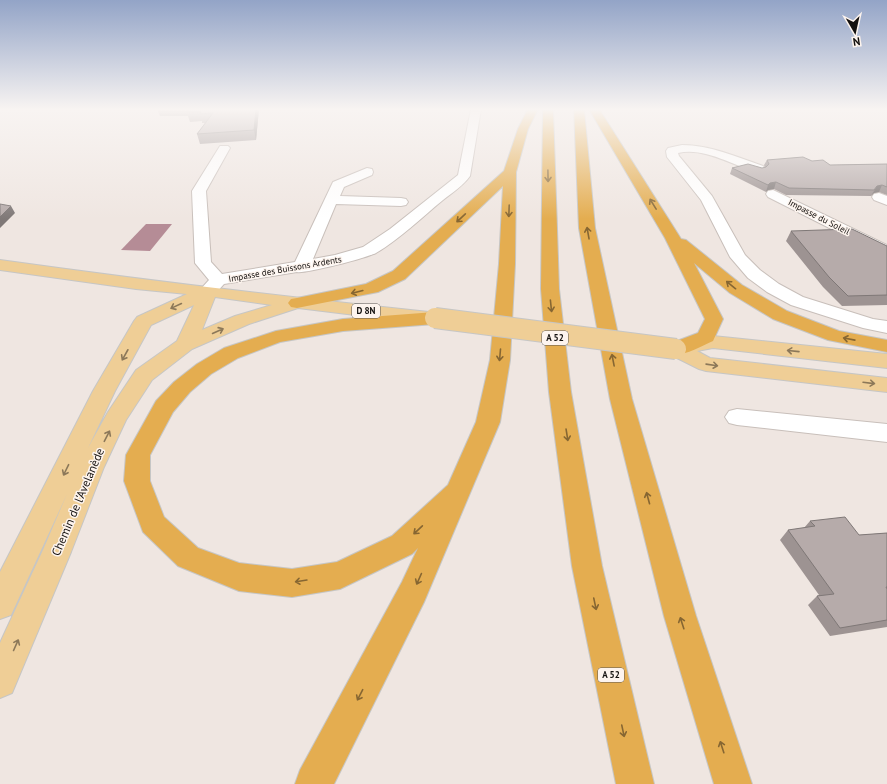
<svg xmlns="http://www.w3.org/2000/svg" width="887" height="784" font-family="'PT Sans',sans-serif">
	<rect width="100%" height="100%" fill="#efe6e1"/>
	<path fill="#b58c96" d="M 146,224 L 172,224 L 150,251 L 121,250 Z"/>
	<g fill="none" stroke-linecap="round" stroke-linejoin="round">
		<defs>
			<path id="minor" d="M 471,109 L 481,109 L 470,176 C 464,185 452,193 443,200 C 421,218 400,239 376,253 C 366,258 305,274 297,272 L 224,284 L 214,295 L 208,296 L 202,295 L 199,291 L 209,280 L 195,263 L 192,191 L 220,146 L 228,146 L 230,148 L 206,191 L 211,262 L 222,274 L 295,262 L 333,182 L 367,168 L 372,169 L 373,172 L 372,175 L 344,187 L 340,196 L 401,198 L 406,199 L 408,202 L 406,205 L 401,206 L 336,204 L 313,259 L 335,255 L 363,247 L 390,229 L 458,175 Z
				M 682,145 C 710,145 737,157 763,166 L 765,169 L 763,172 L 759,173 C 733,166 706,147 678,153 L 679,156 L 712,196 L 745,255 L 760,270 L 779,284 L 803,297 L 873,319 L 887,321 L 887,333 L 863,328 L 791,305 L 767,292 L 748,278 L 730,257 L 701,200 L 667,157 L 666,151 L 668,148 Z
				M 773,190 L 887,245 L 887,256 L 881,254 L 768,197 L 766,194 L 768,191 Z
				M 879,193 L 887,196 L 887,205 L 874,200 L 872,197 L 874,194 Z
				M 737,409 L 887,424 L 887,442 L 737,425 L 729,423 L 725,417 L 729,411 Z"/>
			<path id="major" d="M 0,260 C 143,280 286,297 429,312 L 436,314 L 438,318 L 436,322 L 429,324 L 298,308 L 249,324 L 192,349 L 152,380 L 126,420 L 104,467 L 71,552 L 12,693 L 0,698 L 0,643 L 43,550 L 67,494 L 11,615 L 0,619 L 0,572 L 93,391 L 134,321 L 137,317 L 187,294 L 136,289 L 0,270 ZM 215,297 L 272,305 L 235,316 L 202,330 ZM 194,305 L 177,341 L 136,370 L 108,412 L 88,448 L 115,391 L 151,325 Z
				M 713,336 L 887,354 L 887,368 L 713,348 L 697,351 L 710,358 L 887,378 L 887,392 L 706,371 L 699,369 L 669,354 L 666,349 L 669,344 Z"/>
			<path id="highway" d="M 528,109 L 538,109 L 528,129 L 516,172 L 515,264 L 510,360 L 500,422 L 424,602 L 334,784 L 295,784 L 300,770 L 402,582 L 418,548 L 412,554 L 340,589 L 292,597 L 239,591 L 178,566 L 143,532 L 124,481 L 126,455 L 156,401 L 174,382 L 197,364 L 224,348 L 276,331 L 343,319 L 435,312 L 442,314 L 444,318 L 442,322 L 435,324 L 343,331 L 280,342 L 238,358 L 211,374 L 190,392 L 173,412 L 150,455 L 150,481 L 164,517 L 198,548 L 239,563 L 292,569 L 337,562 L 392,536 L 448,485 L 476,422 L 490,360 L 499,264 L 503,186 L 405,279 L 378,292 L 297,308 L 291,307 L 288,303 L 291,299 L 297,298 L 366,284 L 393,271 L 504,171 L 518,129 Z
				M 543,109 L 553,109 L 559,289 L 571,392 L 602,566 L 654,784 L 616,784 L 572,566 L 549,392 L 541,289 Z
				M 574,109 L 584,109 L 595,228 L 632,399 L 696,616 L 752,784 L 714,784 L 664,616 L 610,399 L 579,228 Z
				M 589,109 L 599,109 L 681,239 L 686,240 L 742,285 L 787,311 L 839,331 L 887,340 L 887,352 L 828,340 L 773,319 L 730,293 L 694,263 L 723,319 L 713,341 C 700,347 683,357 669,354 L 666,349 L 669,344 L 698,333 L 705,319 L 665,238 Z"/>
		</defs>
		<use href="#minor" stroke="#c8bfba" stroke-width="2"/>
		<use href="#major" stroke="#c6c6c5" stroke-width="2"/>
		<use href="#highway" stroke="#c6c6c5" stroke-width="2"/>
		<use href="#minor" fill="#fff" fill-rule="evenodd"/>
		<use href="#major" fill="#efce96" fill-rule="evenodd"/>
		<use href="#highway" fill="#e4ad50" fill-rule="evenodd"/>
		<defs>
			<path id="major-bridge" d="M 435,318 L 676,349"/>
		</defs>
		<use href="#major-bridge" stroke="#c6c6c5" stroke-width="22" stroke-linecap="butt"/>
		<use href="#major-bridge" stroke="#efce96" stroke-width="20"/>
	</g>
	<path fill="#9d9392" d="M 157,109 L 259,109 L 256,140 L 200,144 L 197,134 L 205,123 L 202,123 L 202,121 L 190,122 L 188,116 L 160,116 Z
		M 767,160 L 812,161 L 830,165 L 887,164 L 887,195 L 879,192 L 874,193 L 871,196 L 786,195 L 774,189 L 768,190 L 766,192 L 730,174 L 732,168 L 765,168 L 764,165 Z
		M 791,231 L 887,246 L 887,305 L 842,306 L 823,287 L 786,241 Z
		M 810,521 L 859,535 L 887,533 L 887,627 L 830,636 L 808,605 L 817,596 L 819,595 L 780,540 L 788,530 L 804,528 Z"/>
	<path fill="#7f7877" d="M 256,109 L 259,109 L 256,140 L 254,130 Z
		M 776,182 L 774,189 L 768,190 L 766,192 L 768,185 L 770,183 Z
		M 882,185 L 879,192 L 874,193 L 871,196 L 877,186 Z
		M 11,206 L 15,213 L 0,228 L 0,217 Z"/>
	<path fill="#b6abaa" stroke="#7f7877" d="M 190,109 L 256,109 L 254,130 L 197,134 L 213,113 L 200,114 L 201,112 L 187,112 Z
		M 803,157 L 812,161 L 823,160 L 830,165 L 887,164 L 887,187 L 882,185 L 877,186 L 874,190 L 789,188 L 776,182 L 770,183 L 768,185 L 732,168 L 748,164 L 762,168 L 766,167 L 769,164 L 767,160 Z
		M 0,204 L 11,206 L 0,217 Z
		M 852,229 L 887,246 L 887,295 L 848,296 L 829,277 L 791,231 Z
		M 845,517 L 859,535 L 887,533 L 887,587 L 886,587 L 887,589 L 887,620 L 840,628 L 817,596 L 834,594 L 788,530 L 815,526 L 810,521 Z"/>
	<defs><path id="oneway-shaft" d="M-6 0H5M1.5-3L5.5 0L1.5 3" fill="none" stroke-width="1.6" stroke-linecap="round" stroke-linejoin="round"/></defs>
	<g stroke="#866632">
		<use href="#oneway-shaft" transform="translate(548 176) rotate(89)"/>
		<use href="#oneway-shaft" transform="translate(653 204) rotate(-122)"/>
		<use href="#oneway-shaft" transform="translate(509 211) rotate(92)"/>
		<use href="#oneway-shaft" transform="translate(461 218) rotate(137)"/>
		<use href="#oneway-shaft" transform="translate(588 233) rotate(-100)"/>
		<use href="#oneway-shaft" transform="translate(731 285) rotate(-141)"/>
		<use href="#oneway-shaft" transform="translate(357 292) rotate(166)"/>
		<use href="#oneway-shaft" transform="translate(551 306) rotate(84)"/>
		<use href="#oneway-shaft" transform="translate(849 339) rotate(-169)"/>
		<use href="#oneway-shaft" transform="translate(500 355) rotate(95)"/>
		<use href="#oneway-shaft" transform="translate(613 360) rotate(-101)"/>
		<use href="#oneway-shaft" transform="translate(567 435) rotate(81)"/>
		<use href="#oneway-shaft" transform="translate(648 498) rotate(-105)"/>
		<use href="#oneway-shaft" transform="translate(418 530) rotate(137)"/>
		<use href="#oneway-shaft" transform="translate(419 579) rotate(114)"/>
		<use href="#oneway-shaft" transform="translate(301 581) rotate(171)"/>
		<use href="#oneway-shaft" transform="translate(595 604) rotate(78)"/>
		<use href="#oneway-shaft" transform="translate(682 623) rotate(-108)"/>
		<use href="#oneway-shaft" transform="translate(360 695) rotate(117)"/>
		<use href="#oneway-shaft" transform="translate(623 731) rotate(78)"/>
		<use href="#oneway-shaft" transform="translate(722 747) rotate(-108)"/>
	</g>
	<g stroke="#8c7859">
		<use href="#oneway-shaft" transform="translate(176 306) rotate(155)"/>
		<use href="#oneway-shaft" transform="translate(218 331) rotate(-24)"/>
		<use href="#oneway-shaft" transform="translate(793 351) rotate(-174)"/>
		<use href="#oneway-shaft" transform="translate(125 355) rotate(119)"/>
		<use href="#oneway-shaft" transform="translate(712 365) rotate(8)"/>
		<use href="#oneway-shaft" transform="translate(869 383) rotate(7)"/>
		<use href="#oneway-shaft" transform="translate(107 436) rotate(-63)"/>
		<use href="#oneway-shaft" transform="translate(66 470) rotate(116)"/>
		<use href="#oneway-shaft" transform="translate(16 645) rotate(-66)"/>
	</g>
	<linearGradient id="sky" x2="0" y2="1"><stop stop-color="#93a4c7"/><stop offset="0.5" stop-color="#f8f4f2"/><stop offset="1" stop-color="#f8f4f2" stop-opacity="0"/></linearGradient>
	<rect width="887" height="219" fill="url(#sky)"/>
	<g text-anchor="middle" stroke-width="3" stroke-linejoin="round" paint-order="stroke">
		<g font-size="9" fill="#13100e" stroke="#fdf4ee">
			<text transform="translate(819 217) rotate(27)" y="3">Impasse du Soleil</text>
			<text transform="translate(285 269) rotate(-10)" y="3">Impasse des Buissons Ardents</text>
		</g>
		<g fill="#fdf4ee" stroke="#595451" stroke-width="1">
			<rect x="352" y="304" width="28" height="14" rx="3"/>
			<rect x="542" y="331" width="26" height="14" rx="3"/>
			<rect x="598" y="668" width="26" height="14" rx="3"/>
		</g>
		<g font-size="9" font-weight="bold" fill="#13100e">
			<text x="366" y="314">D 8N</text>
			<text x="555" y="341">A 52</text>
			<text x="611" y="678">A 52</text>
		</g>
		<g font-size="12" fill="#13100e" stroke="#fdf4ee">
			<text transform="translate(78 502) rotate(-67)" y="4">Chemin de l'Avelanède</text>
		</g>
	</g>
	<g transform="translate(855 32) rotate(171)" stroke="#fdf4ee" stroke-width="3" paint-order="stroke">
	<path d="M0-3L7 15L0 10L-7 15Z" fill="#13100e"/>
	<text y="-6" font-size="11" font-weight="bold" text-anchor="middle" fill="#13100e">N</text>
	</g>
</svg>
